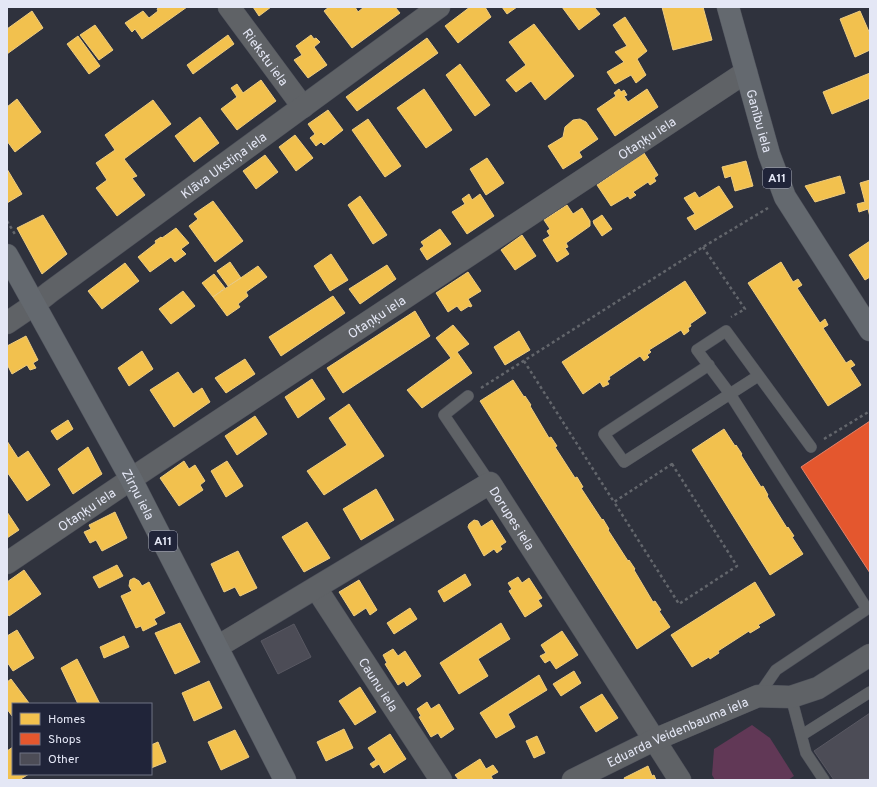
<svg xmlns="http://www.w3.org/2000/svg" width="877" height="787" font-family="Overpass,sans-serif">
	<rect width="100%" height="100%" fill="#2f323d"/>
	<path fill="#613856" d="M 752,725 L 770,738 L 794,776 L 788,780 L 715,780 L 712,775 L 714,749 Z"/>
	<path fill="#f2c14e" stroke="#eecc80" d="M 160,7 L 187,7 L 142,39 L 135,29 L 132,32 L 125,23 L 143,11 L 149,18 L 158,11 L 157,9 Z
		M 253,7 L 271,7 L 259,16 Z
		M 329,7 L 355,7 L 358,12 L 364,7 L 395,7 L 400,13 L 352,48 L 324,11 Z
		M 470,7 L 485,7 L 491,17 L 458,43 L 445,26 Z
		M 502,7 L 517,7 L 507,14 Z
		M 562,7 L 594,7 L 600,14 L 579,30 Z
		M 662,7 L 703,7 L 712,40 L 673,50 Z
		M 32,11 L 43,28 L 7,54 L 7,29 Z
		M 860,11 L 870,34 L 870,50 L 855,57 L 840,19 Z
		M 625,17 L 647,51 L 637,59 L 646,75 L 636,83 L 631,75 L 615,84 L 607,72 L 624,62 L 615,52 L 627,46 L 613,25 Z
		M 534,24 L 574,76 L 545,100 L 531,81 L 516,92 L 506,80 L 526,65 L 509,42 Z
		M 95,25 L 113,50 L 99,60 L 80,35 Z
		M 228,35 L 234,44 L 193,74 L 187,65 Z
		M 311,35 L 314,39 L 316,38 L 320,42 L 314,47 L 327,65 L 308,78 L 294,60 L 302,55 L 296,46 Z
		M 78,36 L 100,66 L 89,74 L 67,44 Z
		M 427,38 L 438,53 L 357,111 L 346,97 Z
		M 460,64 L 490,105 L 475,116 L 446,75 Z
		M 870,73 L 870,98 L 832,114 L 823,92 Z
		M 261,80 L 276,101 L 237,130 L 221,109 L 237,97 L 231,88 L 237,84 L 243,93 Z
		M 424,89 L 452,130 L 426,148 L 397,108 Z
		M 619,89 L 621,92 L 624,90 L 627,95 L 624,96 L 628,102 L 647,89 L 658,107 L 615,136 L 597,109 L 616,96 L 614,93 Z
		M 17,99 L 41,132 L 15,152 L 7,141 L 7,107 Z
		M 153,100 L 171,124 L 124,159 L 137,176 L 132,178 L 145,195 L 117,216 L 96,188 L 107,180 L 96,163 L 115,150 L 105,135 Z
		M 328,110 L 343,130 L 324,145 L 321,142 L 316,146 L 310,138 L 315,134 L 308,124 Z
		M 200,117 L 219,143 L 194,162 L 175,136 Z
		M 368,119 L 401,166 L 385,177 L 352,130 Z
		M 573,120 L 580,119 L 586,122 L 598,139 L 579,152 L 582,157 L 563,169 L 548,146 L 563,137 L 565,127 Z
		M 295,135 L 313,158 L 296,171 L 279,147 Z
		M 644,153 L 658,175 L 654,178 L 656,181 L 650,185 L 648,182 L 633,192 L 636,195 L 630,199 L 628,196 L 611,206 L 597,185 Z
		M 265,155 L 278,172 L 256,189 L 243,171 Z
		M 487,158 L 504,183 L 486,195 L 470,169 Z
		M 746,161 L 753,186 L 735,191 L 731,176 L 725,178 L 722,167 Z
		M 7,169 L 22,194 L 7,203 Z
		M 840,176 L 845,193 L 815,202 L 805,186 Z
		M 870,180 L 870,217 L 868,209 L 859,212 L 857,204 L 865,202 L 860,183 Z
		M 719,186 L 733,207 L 695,230 L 687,218 L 695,214 L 684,198 L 695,192 L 699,198 Z
		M 469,194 L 472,200 L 480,194 L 494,216 L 467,234 L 452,212 L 465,204 L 462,199 Z
		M 360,196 L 387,235 L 373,244 L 348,205 Z
		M 213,201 L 243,241 L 215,262 L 189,226 L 198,219 L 194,214 Z
		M 567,205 L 573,214 L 582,208 L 590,221 L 590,226 L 566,243 L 568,247 L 565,248 L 569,254 L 557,262 L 543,240 L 550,236 L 547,231 L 550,229 L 544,220 Z
		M 43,215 L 67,254 L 42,274 L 17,228 Z
		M 602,215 L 612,229 L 602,236 L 594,224 L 593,221 Z
		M 176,228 L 189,243 L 181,249 L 186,254 L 175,262 L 171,257 L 150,272 L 138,257 L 156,243 L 155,241 L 161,237 L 162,238 Z
		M 440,229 L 451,244 L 427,260 L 420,249 L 424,246 L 421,242 Z
		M 522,235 L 536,256 L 515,270 L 501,250 Z
		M 870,241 L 870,277 L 865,280 L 849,255 Z
		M 331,254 L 348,280 L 330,291 L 314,266 Z
		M 230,262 L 241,278 L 228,286 L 217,271 Z
		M 781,262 L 793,282 L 798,279 L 802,285 L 797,288 L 820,323 L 825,319 L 828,325 L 823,328 L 846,363 L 851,360 L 855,365 L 850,368 L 861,385 L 828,406 L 748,283 Z
		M 125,263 L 139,281 L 102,309 L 88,291 Z
		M 387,265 L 396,279 L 360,304 L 349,289 Z
		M 258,266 L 267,277 L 246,292 L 248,296 L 238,304 L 240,307 L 227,316 L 213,297 Z
		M 468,272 L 481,291 L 468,299 L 472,306 L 470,307 L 469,306 L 461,311 L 457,306 L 448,312 L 436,293 Z
		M 214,274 L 225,288 L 213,297 L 202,283 Z
		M 685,281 L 706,313 L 690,324 L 691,326 L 688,328 L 689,331 L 684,335 L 681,330 L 649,350 L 651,352 L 647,355 L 649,357 L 644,361 L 640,356 L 609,377 L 610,379 L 607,381 L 609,384 L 603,387 L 600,382 L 583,394 L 562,362 Z
		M 183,291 L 195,306 L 171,324 L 159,309 Z
		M 333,296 L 345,313 L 281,356 L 269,337 Z
		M 415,311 L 430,336 L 343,393 L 327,368 Z
		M 453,325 L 469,344 L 457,352 L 472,373 L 422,408 L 407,390 L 451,358 L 436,338 Z
		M 519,331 L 530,350 L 505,365 L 494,347 Z
		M 26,336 L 38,360 L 33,363 L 36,368 L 30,370 L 27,365 L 12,374 L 7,364 L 7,346 Z
		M 142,351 L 153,369 L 129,386 L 118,368 Z
		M 245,359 L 255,374 L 226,393 L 215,378 Z
		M 178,372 L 193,394 L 202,388 L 210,402 L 174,427 L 150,390 Z
		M 312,379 L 325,399 L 298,418 L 285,397 Z
		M 513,380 L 524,397 L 525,396 L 531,405 L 530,406 L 549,438 L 551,437 L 557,446 L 555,447 L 575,478 L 577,477 L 583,487 L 581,488 L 602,520 L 603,519 L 609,529 L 608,530 L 628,561 L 629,560 L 635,569 L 634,570 L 653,602 L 655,601 L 661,610 L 659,611 L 670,627 L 637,649 L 480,401 Z
		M 349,404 L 384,456 L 324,495 L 307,471 L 347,445 L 329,418 Z
		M 255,416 L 267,434 L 237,455 L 225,436 Z
		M 68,420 L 73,429 L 57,440 L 51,431 Z
		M 724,429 L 735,446 L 736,445 L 742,454 L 741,455 L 761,487 L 763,486 L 768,495 L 767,496 L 787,528 L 788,527 L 794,536 L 792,537 L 803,554 L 770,575 L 692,450 Z
		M 7,441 L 18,458 L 28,451 L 50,485 L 27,501 L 7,472 Z
		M 88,447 L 102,474 L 73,494 L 58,469 Z
		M 184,461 L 189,469 L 195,465 L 205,481 L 200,485 L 203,490 L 179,506 L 160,478 Z
		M 227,461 L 243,486 L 226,497 L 211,471 Z
		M 376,489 L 394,520 L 361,540 L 343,509 Z
		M 7,512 L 19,530 L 7,538 Z
		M 115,512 L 127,538 L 102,551 L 96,540 L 90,543 L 84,532 L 91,529 L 89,525 Z
		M 474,520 L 478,521 L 481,527 L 492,520 L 506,542 L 500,546 L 502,549 L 497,553 L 494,549 L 484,556 L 468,527 L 469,524 Z
		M 307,522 L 330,558 L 304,572 L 282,537 Z
		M 238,551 L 257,588 L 240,596 L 235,587 L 224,592 L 211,564 Z
		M 117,565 L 123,576 L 99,588 L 93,577 Z
		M 24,570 L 41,594 L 9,616 L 7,613 L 7,582 Z
		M 465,574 L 471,585 L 444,602 L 438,591 Z
		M 518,577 L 522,583 L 529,578 L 542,598 L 538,600 L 542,606 L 525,617 L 509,591 L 512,589 L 508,583 Z
		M 134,578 L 139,581 L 142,586 L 149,582 L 165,613 L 154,619 L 157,624 L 143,631 L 141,626 L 136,628 L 121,596 L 132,591 L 129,586 L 130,580 Z
		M 359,580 L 377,610 L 370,615 L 366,608 L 354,616 L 339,592 Z
		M 755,582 L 775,615 L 758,625 L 760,627 L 750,633 L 749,631 L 718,651 L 719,653 L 710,659 L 709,657 L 692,667 L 671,635 Z
		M 410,608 L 417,619 L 394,634 L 387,623 Z
		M 180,623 L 200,662 L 175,674 L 155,633 Z
		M 501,623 L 510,639 L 478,659 L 488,676 L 459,694 L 440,663 Z
		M 17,630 L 34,658 L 13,671 L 7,662 L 7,636 Z
		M 562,631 L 578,655 L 556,669 L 550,660 L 545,663 L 540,656 L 546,653 L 541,645 Z
		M 124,636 L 129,647 L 104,658 L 100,647 Z
		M 393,649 L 398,656 L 405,651 L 421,676 L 407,686 L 404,681 L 398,685 L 385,664 L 387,663 L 383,655 Z
		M 77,659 L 100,704 L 78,704 L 61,668 Z
		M 574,671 L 581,683 L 561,696 L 553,684 Z
		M 539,675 L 547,690 L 508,714 L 515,727 L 496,738 L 480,713 Z
		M 11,679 L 29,703 L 13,704 L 12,716 L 7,709 L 7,682 Z
		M 209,681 L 222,708 L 194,721 L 182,693 Z
		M 360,687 L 376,712 L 355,725 L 339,701 Z
		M 602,694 L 618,718 L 596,732 L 580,707 Z
		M 427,702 L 431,709 L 439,704 L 454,729 L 441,738 L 438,733 L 431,737 L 419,717 L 421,716 L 417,709 Z
		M 344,729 L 353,748 L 326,761 L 317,742 Z
		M 235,730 L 249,757 L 221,770 L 208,742 Z
		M 390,734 L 406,759 L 384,773 L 379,764 L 373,768 L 370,764 L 376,760 L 368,748 Z
		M 537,736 L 545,753 L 534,758 L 526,741 Z
		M 158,742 L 166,762 L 151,768 L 151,745 Z
		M 13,747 L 13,774 L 29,774 L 19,780 L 7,780 L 7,751 Z
		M 480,759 L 486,769 L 493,765 L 498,772 L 491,776 L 493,780 L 459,780 L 455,775 Z
		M 648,766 L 652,776 L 654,775 L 656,780 L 625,780 L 624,778 Z"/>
	<path fill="#e4572e" stroke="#e4826a" d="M 870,421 L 870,573 L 801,467 Z"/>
	<path fill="#4c4c56" stroke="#585862" d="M 294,624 L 311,657 L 278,674 L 261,641 Z
		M 870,713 L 870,779 L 834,780 L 814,751 Z"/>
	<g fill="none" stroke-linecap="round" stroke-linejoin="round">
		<defs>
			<path id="lane" d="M 709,365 L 604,434 L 624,462 L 758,376
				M 468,396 L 444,415 L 490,483
				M 758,696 L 776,670 L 867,609 L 730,394 L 697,350 L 726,331 L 811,447
				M 791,697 L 806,753 L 824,780
				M 802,735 L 870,692"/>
			<g id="street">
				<path id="s1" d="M 229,7 L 303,107"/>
				<path id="s2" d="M 7,323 L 35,304 L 50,292 L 439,7"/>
				<path id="s3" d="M 7,563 L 146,469 L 746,72"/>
				<path id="s4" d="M 316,588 L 441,780"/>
				<path id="s5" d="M 217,647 L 490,483 L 680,780"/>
				<path id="s6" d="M 573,780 L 654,740 L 758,696 L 791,697 L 818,688 L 870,655"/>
			</g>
			<g id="highway">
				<path id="s7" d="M 728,7 L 769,154 L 785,197 L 870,330"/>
				<path id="s8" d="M 7,255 L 131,479 L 285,780"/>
			</g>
		</defs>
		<use href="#lane" stroke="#4d505a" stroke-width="12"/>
		<use href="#street" stroke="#4d505a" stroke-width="23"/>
		<use href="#highway" stroke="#4d505a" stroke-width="23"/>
		<path stroke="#63666c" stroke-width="2.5" stroke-dasharray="3 3" stroke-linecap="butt" d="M 7,221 L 16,236
			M 703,247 L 745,309 L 731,317
			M 524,361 L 614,502
			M 481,388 L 703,247 L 768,208
			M 824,439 L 870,411
			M 672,464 L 737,566 L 679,604 L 614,502 Z"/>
		<use href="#lane" stroke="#5f6266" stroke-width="11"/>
		<use href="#street" stroke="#5f6266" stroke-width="22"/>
		<use href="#highway" stroke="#64696f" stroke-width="22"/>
	</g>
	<g text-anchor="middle" stroke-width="4" stroke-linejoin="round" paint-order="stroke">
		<g fill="#202439" stroke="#a9acbd" stroke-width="1">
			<rect x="763" y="168" width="28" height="20" rx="3"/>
			<rect x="149" y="531" width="28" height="20" rx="3"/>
		</g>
		<g font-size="12" font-weight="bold" fill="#e4e7f5">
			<text x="777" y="182">A11</text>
			<text x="163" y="545">A11</text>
		</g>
		<g font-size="13" fill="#e4e7f5" stroke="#202439">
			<text dy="5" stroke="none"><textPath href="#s1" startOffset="62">Riekstu iela</textPath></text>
			<text dy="5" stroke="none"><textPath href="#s7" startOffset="118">Ganību iela</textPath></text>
			<text dy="5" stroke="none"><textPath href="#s3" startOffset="768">Otaņķu iela</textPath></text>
			<text dy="5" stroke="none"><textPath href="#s2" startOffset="268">Klāva Ukstiņa iela</textPath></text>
			<text dy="5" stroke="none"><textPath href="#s3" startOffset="444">Otaņķu iela</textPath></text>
			<text dy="5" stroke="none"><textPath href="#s8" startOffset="273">Zirņu iela</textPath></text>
			<text dy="5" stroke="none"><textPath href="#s3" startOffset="96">Otaņķu iela</textPath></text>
			<text dy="5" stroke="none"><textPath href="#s5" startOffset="360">Dorupes iela</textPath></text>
			<text dy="5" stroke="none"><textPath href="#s4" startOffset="115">Caunu iela</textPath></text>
			<text dy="5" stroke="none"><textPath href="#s6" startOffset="115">Eduarda Veidenbauma iela</textPath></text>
		</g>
	</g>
	<rect width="877" height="787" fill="none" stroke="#e4e7f5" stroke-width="16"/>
	<rect x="12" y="703" width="140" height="72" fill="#202439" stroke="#6e7284"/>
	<rect x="20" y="713" width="20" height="12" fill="#f2c14e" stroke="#6e7284"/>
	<text x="48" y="723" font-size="12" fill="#e4e7f5">Homes</text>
	<rect x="20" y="733" width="20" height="12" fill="#e4572e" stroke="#6e7284"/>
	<text x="48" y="743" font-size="12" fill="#e4e7f5">Shops</text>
	<rect x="20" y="753" width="20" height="12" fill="#4c4c56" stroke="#6e7284"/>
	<text x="48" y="763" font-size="12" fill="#e4e7f5">Other</text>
</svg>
